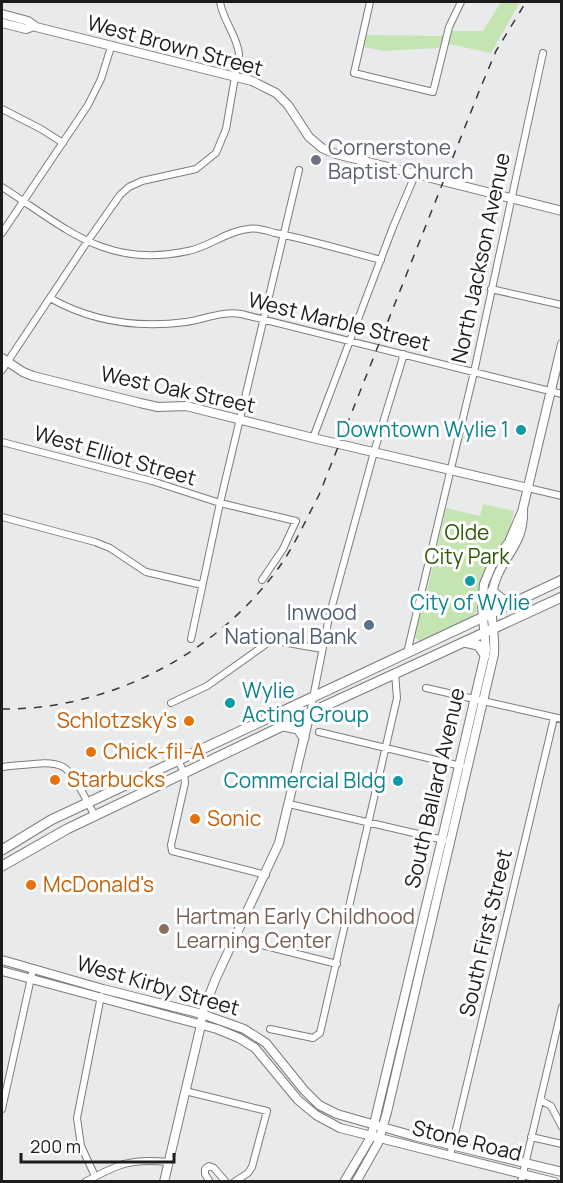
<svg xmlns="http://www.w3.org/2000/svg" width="563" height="1183" font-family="Manrope,sans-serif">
	<rect width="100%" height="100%" fill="#e9eaeb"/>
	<path fill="#c4e4b2" d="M 501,2 L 520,2 L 491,53 L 449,44 L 437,48 L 384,51 L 363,47 L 365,35 L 440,36 L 453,31 L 483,31 Z
		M 483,504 L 514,511 L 508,536 L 487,566 L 482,579 L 476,612 L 471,617 L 418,641 L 415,636 L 420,615 L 423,610 L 446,508 L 480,516 Z"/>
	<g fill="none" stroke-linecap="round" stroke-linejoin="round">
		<defs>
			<path id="minor" d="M 370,2 L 354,73 L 433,92 L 449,27 L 461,2
				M 2,109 L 41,129 L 63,143
				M 2,187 C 66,228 106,269 188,251 C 209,247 227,231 248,229 C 256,227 267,231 275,233 C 311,240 346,251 381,260
				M 2,233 L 88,105 L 101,79 L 111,47
				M 491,289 L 562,305
				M 50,298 C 92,322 139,328 186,322 C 205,319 222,311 241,314 L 562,394
				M 2,370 L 87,242 L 120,195 L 129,187 L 142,181 L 196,169 L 216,153 L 226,129 L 239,54 C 237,35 223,21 220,2
				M 313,438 L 393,227 L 415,175
				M 2,442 L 152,481 L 220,503 L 296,521 L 283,549 L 262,580
				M 528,488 L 562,496
				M 2,517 L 95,542 L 110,548 L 146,572 L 202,585
				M 191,639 L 220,503 L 299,170
				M 407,653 L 474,372 L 543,53
				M 426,688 L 562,719
				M 171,703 L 207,686 L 269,642 L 282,642 L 322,649
				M 310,713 L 329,617 L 374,452 L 404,354
				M 319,732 L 461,766
				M 178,760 L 184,773 L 185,783 L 171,845 L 172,851 L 266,875
				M 2,767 C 70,760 63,756 95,816
				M 289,804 L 444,840
				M 234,938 L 337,964
				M 270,1029 L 313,1038 L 320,1033 L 397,698 L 395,673
				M 185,1091 L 267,1111 L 252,1167 L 248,1173 L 234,1182
				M 540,1100 L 551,1106 L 562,1127
				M 2,1109 L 33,969
				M 531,1137 L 562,1144
				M 450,1155 L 554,718
				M 95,1176 L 81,1146 L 77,1118 L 101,996
				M 85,1182 C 118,1164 131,1158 168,1162
				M 210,1182 L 205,1174 L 205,1169 L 209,1166 L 214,1168 L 226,1182
				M 521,1182 L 562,1007"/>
			<path id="tertiary" d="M 2,358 L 23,372 L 33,376 L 140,403 L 158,407 L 186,406 L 313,438 L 528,488
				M 164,1182 L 201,1025 L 202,1014 L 216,978 L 279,843 L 310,713"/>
			<path id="secondary" d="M 2,14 L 28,21 L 36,27 L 252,81 L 276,93 L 288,105 L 309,137 L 322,148 L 336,154 L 562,211
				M 2,23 L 26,29 L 34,26
				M 2,960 L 103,989 L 202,1014 L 244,1029 L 266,1043 L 304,1090 L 319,1105 L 337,1114 L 414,1136 L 562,1172
				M 2,971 L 217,1029 L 239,1038 L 255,1048 L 298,1100 L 316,1115 L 340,1128 L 554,1182
				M 344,1182 L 371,1137 L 442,839 L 486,650 L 482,606 L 484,584 L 492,565 L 509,542 L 523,509
				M 356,1182 L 378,1143 L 387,1112 L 494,654 C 496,631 487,608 494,585 C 502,555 525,546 523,508 L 562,344"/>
			<path id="primary" d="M 492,591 L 503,600 L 515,602
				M 464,642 L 478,645 L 485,655
				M 284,726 L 298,729 L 304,738
				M 2,850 L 51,820 L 562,580
				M 2,866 L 67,829 L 316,710 L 562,597"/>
		</defs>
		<use href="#minor" stroke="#7b7c7d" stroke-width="8"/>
		<use href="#tertiary" stroke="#7b7c7d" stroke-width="10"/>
		<use href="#secondary" stroke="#7b7c7d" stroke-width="10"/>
		<use href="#primary" stroke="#7b7c7d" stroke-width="11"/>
		<use href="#minor" stroke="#fff" stroke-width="6"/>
		<use href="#tertiary" stroke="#fff" stroke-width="8"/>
		<use href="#secondary" stroke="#fff" stroke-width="8"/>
		<use href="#primary" stroke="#fff" stroke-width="9"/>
		<path stroke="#373738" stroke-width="1.5" stroke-dasharray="8 8" stroke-linecap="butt" d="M 2,709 C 106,710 211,657 274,574 C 293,550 305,521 319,495 L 480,89 L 496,51 L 526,2"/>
	</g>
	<circle fill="#6b7280" stroke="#fff" stroke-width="2" cx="316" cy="160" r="6"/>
	<g fill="#0f9aa8" stroke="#fff" stroke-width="2">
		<circle cx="521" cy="430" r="6"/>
		<circle cx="470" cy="581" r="6"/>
		<circle cx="230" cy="703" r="6"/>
		<circle cx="398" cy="781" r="6"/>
	</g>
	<circle fill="#5c6f8a" stroke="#fff" stroke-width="2" cx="369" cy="625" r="6"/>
	<g fill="#e8710a" stroke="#fff" stroke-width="2">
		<circle cx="189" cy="721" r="6"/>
		<circle cx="91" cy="752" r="6"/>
		<circle cx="55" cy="780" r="6"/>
		<circle cx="195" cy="819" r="6"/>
		<circle cx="31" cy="885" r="6"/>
	</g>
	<circle fill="#8d6e63" stroke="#fff" stroke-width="2" cx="164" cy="929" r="6"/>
	<g text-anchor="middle" stroke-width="6" stroke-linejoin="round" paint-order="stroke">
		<g font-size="21" fill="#1c1c1d" stroke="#fff">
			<text transform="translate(175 46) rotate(15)" y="7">West Brown Street</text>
			<text transform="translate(481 258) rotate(-78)" y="7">North Jackson Avenue</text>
			<text transform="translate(339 322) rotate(14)" y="7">West Marble Street</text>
			<text transform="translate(178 390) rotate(12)" y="7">West Oak Street</text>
			<text transform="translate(115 456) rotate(16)" y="7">West Elliot Street</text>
			<text transform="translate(435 788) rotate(-77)" y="7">South Ballard Avenue</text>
			<text transform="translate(486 933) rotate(-77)" y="7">South First Street</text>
			<text transform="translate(158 986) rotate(16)" y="7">West Kirby Street</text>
			<text transform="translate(467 1141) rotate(14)" y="7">Stone Road</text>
		</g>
		<g font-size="21" fill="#5b616d" stroke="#fff" text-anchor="start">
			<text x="328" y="155">Cornerstone<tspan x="328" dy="24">Baptist Church</tspan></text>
		</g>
		<g font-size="21" fill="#0d838f" stroke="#fff" text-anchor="end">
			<text x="509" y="437">Downtown Wylie 1</text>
			<text x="470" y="610" text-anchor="middle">City of Wylie</text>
			<text x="242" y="698" text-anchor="start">Wylie<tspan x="242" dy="24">Acting Group</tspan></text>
			<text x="386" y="788">Commercial Bldg</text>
		</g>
		<g font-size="21" fill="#2d5804" stroke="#fff">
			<text x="467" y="540">Olde<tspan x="467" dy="24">City Park</tspan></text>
		</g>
		<g font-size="21" fill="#4e5e75" stroke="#fff" text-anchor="end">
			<text x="357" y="620">Inwood<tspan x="357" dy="24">National Bank</tspan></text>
		</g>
		<g font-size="21" fill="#c56008" stroke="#fff" text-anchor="start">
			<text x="177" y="728" text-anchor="end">Schlotzsky's</text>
			<text x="103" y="759">Chick-fil-A</text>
			<text x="67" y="787">Starbucks</text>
			<text x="207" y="826">Sonic</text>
			<text x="43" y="892">McDonald's</text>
		</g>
		<g font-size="21" fill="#785e54" stroke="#fff" text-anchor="start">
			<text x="176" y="924">Hartman Early Childhood<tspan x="176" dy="24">Learning Center</tspan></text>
		</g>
	</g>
	<rect width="563" height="1183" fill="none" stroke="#1c1c1d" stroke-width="6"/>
	<path d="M21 1153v9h153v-9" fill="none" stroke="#1c1c1d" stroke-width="3"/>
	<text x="30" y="1153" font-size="18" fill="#1c1c1d" stroke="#ffffff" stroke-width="4.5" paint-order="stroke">200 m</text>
</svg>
